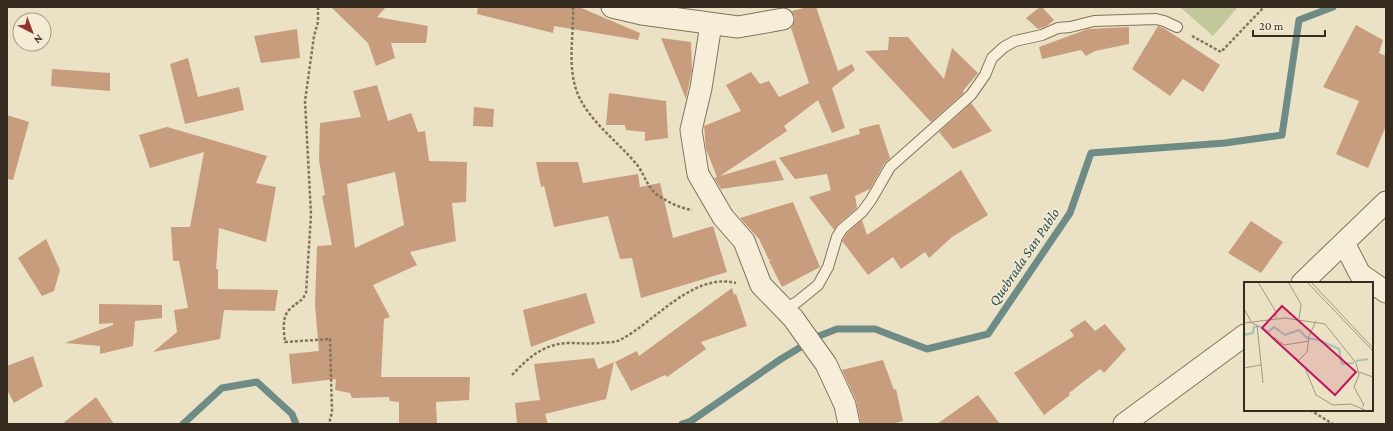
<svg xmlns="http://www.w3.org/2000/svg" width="1393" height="431" font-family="'Crimson Pro',serif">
	<rect width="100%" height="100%" fill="#ebe1c5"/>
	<path fill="#c2c89a" d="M 1180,7 L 1238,7 L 1213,36 Z"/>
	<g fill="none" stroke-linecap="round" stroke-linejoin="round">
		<path stroke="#6e8c85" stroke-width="7" d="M 183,424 L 222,388 L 257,382 L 292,414 L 296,424
			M 682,424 L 691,421 L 781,359 L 819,336 L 837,329 L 875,329 L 927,349 L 988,334 L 1070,213 L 1091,153 L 1225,143 L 1282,135 L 1299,20 L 1333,7"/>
	</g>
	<path fill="#c79d7d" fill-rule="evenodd" d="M 331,7 L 386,7 L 377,17 L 428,26 L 426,43 L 391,43 L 395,58 L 376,66 L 368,43 Z
		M 478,7 L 579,7 L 640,33 L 638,40 L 554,26 L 553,33 L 477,14 Z
		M 808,7 L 816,7 L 838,71 L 852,64 L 855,70 L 832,88 L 845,128 L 832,133 L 818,100 L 784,126 L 787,131 L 720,176 L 775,160 L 784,180 L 721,189 L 714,178 L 717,177 L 706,149 L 704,126 L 741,111 L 726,85 L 751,72 L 760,84 L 769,81 L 779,97 L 809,83 L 791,28 L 794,23 L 795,17 L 792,11 Z
		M 1040,7 L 1042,7 L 1054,20 L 1047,26 L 1038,29 L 1026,18 Z
		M 1356,25 L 1383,40 L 1379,53 L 1386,56 L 1386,126 L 1368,168 L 1336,154 L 1359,101 L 1323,87 Z
		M 1158,26 L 1165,29 L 1220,65 L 1203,92 L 1183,79 L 1170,96 L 1132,69 Z
		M 1129,27 L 1129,44 L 1095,51 L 1086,56 L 1081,50 L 1042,59 L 1039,47 L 1088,29 Z
		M 297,29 L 300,58 L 261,63 L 254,36 Z
		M 889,37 L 908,37 L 944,79 L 952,48 L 978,73 L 963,91 L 964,93 L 931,122 L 865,51 L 888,50 Z
		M 661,38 L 691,42 L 692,70 L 686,99 Z
		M 188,58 L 198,97 L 239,87 L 244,110 L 185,124 L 170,64 Z
		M 52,69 L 110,73 L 110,91 L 51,86 Z
		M 377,85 L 388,121 L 411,113 L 418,132 L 425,131 L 429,161 L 467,162 L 466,202 L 452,203 L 456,241 L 410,252 L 417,265 L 373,285 L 390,317 L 384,319 L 381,377 L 470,377 L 469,400 L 436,402 L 437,424 L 399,424 L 399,402 L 390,401 L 389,397 L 352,398 L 350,393 L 335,390 L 336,379 L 292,384 L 289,354 L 319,351 L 315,305 L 317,246 L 332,245 L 322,196 L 325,195 L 319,160 L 320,123 L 361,117 L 353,91 ZM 395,172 L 404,225 L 355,248 L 347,184 Z
		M 609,93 L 666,101 L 668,138 L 645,141 L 645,132 L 626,130 L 625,125 L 606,125 Z
		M 971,103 L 992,131 L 953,149 L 939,132 Z
		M 474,107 L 494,109 L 493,127 L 473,126 Z
		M 7,115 L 29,122 L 13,180 L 7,179 Z
		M 879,124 L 890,158 L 884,164 L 870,189 L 855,196 L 857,208 L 838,224 L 834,230 L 809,197 L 831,190 L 827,174 L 795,179 L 779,158 L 860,134 L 859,129 Z
		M 167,127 L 267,156 L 256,183 L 276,187 L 266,242 L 219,228 L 216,269 L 218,269 L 218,289 L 278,290 L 275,311 L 224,310 L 220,339 L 153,352 L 177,332 L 174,310 L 188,308 L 179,261 L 173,261 L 171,227 L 190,227 L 204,152 L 150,168 L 139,135 Z
		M 536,162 L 578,162 L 583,183 L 638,174 L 640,187 L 660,183 L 673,238 L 713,226 L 727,272 L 641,298 L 632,258 L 620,259 L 608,216 L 554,227 L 544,186 L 541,187 Z
		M 961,170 L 988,215 L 952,237 L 929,258 L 925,252 L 901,269 L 893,257 L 868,275 L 842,241 L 847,233 L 862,220 L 867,235 Z
		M 793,202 L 820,267 L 782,287 L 769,261 L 773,259 L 769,260 L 759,239 L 740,218 Z
		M 1251,221 L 1283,242 L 1261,273 L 1228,253 Z
		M 46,239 L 60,270 L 54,291 L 42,296 L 18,258 Z
		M 732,288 L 734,295 L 736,294 L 747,326 L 701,342 L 706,349 L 667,377 L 665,375 L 631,391 L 615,362 L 637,351 L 639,356 Z
		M 586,293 L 595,323 L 531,347 L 523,310 Z
		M 99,304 L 162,305 L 162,318 L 135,321 L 133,346 L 100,354 L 100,346 L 65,343 L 113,325 L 113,323 L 99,324 Z
		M 1085,320 L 1095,331 L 1105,324 L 1126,349 L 1104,373 L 1100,369 L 1069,393 L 1070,395 L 1044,415 L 1014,373 L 1074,336 L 1070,330 Z
		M 33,356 L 43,386 L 14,403 L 7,390 L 7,366 Z
		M 594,358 L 598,369 L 614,362 L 606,399 L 545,414 L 548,424 L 517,424 L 515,403 L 540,400 L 534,364 Z
		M 883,360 L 894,390 L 896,389 L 903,421 L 892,424 L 861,424 L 856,400 L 842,370 Z
		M 978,395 L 1000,424 L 937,424 Z
		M 96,397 L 114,424 L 62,424 Z"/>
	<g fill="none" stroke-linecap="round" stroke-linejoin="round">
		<defs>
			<path id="lane" d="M 784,309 L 797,302 L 818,285 L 828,267 L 837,237 L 842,229 L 862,212 L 871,200 L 890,167 L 971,95 L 985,75 L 992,58 L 1004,47 L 1015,41 L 1042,35 L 1058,28 L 1070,27 L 1094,21 L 1156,19 L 1164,21 L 1177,27"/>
			<path id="street" d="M 612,7 L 642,14 L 738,27 L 783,19
				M 711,24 L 701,88 L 691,130 L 698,174 L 723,217 L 744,241 L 761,285 L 793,318 L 826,364 L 845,405 L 849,424
				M 1344,243 L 1360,274 L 1386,292
				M 1302,283 L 1386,202
				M 1124,424 L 1245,335"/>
		</defs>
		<use href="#lane" stroke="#85735c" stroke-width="12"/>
		<use href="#street" stroke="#85735c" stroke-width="23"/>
		<path stroke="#85735c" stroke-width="2.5" stroke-dasharray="3 2" stroke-linecap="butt" d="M 318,7 L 318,22 L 314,36 L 305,101 L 311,215 L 306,293 C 301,303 298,301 291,308 C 281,316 284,331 285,342 L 330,339 L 332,412 L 329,424
			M 573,7 C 574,34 567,66 577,92 C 588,121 619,142 638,166 C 645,176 647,186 656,194 C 667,202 680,208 692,210
			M 1192,36 L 1221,52 L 1264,7
			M 512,375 C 528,358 543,344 568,343 C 579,343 588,344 599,343 C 605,342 614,343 620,340 C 655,322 693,272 736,283
			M 1310,410 L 1333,424"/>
		<use href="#lane" stroke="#f6eed8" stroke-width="10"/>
		<use href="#street" stroke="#f6eed8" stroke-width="21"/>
	</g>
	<g text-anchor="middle" stroke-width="3" stroke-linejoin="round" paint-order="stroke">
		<g font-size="15" font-style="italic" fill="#2f5553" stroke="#f3ebd4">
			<text transform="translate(1024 257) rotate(-56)" y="5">Quebrada San Pablo</text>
		</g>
	</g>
	<g transform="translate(1244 282)">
		<rect width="129" height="129" fill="#ebe1c5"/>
		<path fill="none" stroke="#a6bfb8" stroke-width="2" d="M 0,53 L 9,51 L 10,45 L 15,44 L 24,50 L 30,45 L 41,53 L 55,48 L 63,56 L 75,58 L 95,67 L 98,82 L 110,81M 112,79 L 124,77"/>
		<path fill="none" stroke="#a39883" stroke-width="1" d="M 14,0 L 32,30 L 32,36M 44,0 L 57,22 L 55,37M 63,0 L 129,69M 67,0 L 129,66M 0,27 L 7,39M 5,40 L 13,43 L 19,101M 0,41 L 41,36 L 81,42 L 112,81 L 115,93 L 110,105 L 120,123 L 118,125M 30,55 L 40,63 L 65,59M 51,75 L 61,86 L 72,113 L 89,123 L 107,122 L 123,129M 55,78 L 63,70 L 65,54 L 72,39M 0,86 L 17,83M 115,90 L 129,95"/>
		<path fill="#c2185b" fill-opacity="0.15" stroke="#c2185b" stroke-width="2" d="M 38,24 L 112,90 L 91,113 L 18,46 Z"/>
		<rect width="129" height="129" fill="none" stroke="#362b1f" stroke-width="2"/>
	</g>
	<rect width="1393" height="431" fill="none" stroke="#362b1f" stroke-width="16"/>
	<g transform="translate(32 32) rotate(138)"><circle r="19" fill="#f3ebd4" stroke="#a79e8c"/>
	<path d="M0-3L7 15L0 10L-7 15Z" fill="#903230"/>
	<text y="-6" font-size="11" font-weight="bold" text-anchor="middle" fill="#362b1f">N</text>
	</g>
	<path d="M1253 30v6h72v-6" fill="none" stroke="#362b1f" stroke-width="2"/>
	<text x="1259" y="30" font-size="12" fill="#362b1f" stroke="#f3ebd4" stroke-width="3" paint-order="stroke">20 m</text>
</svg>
